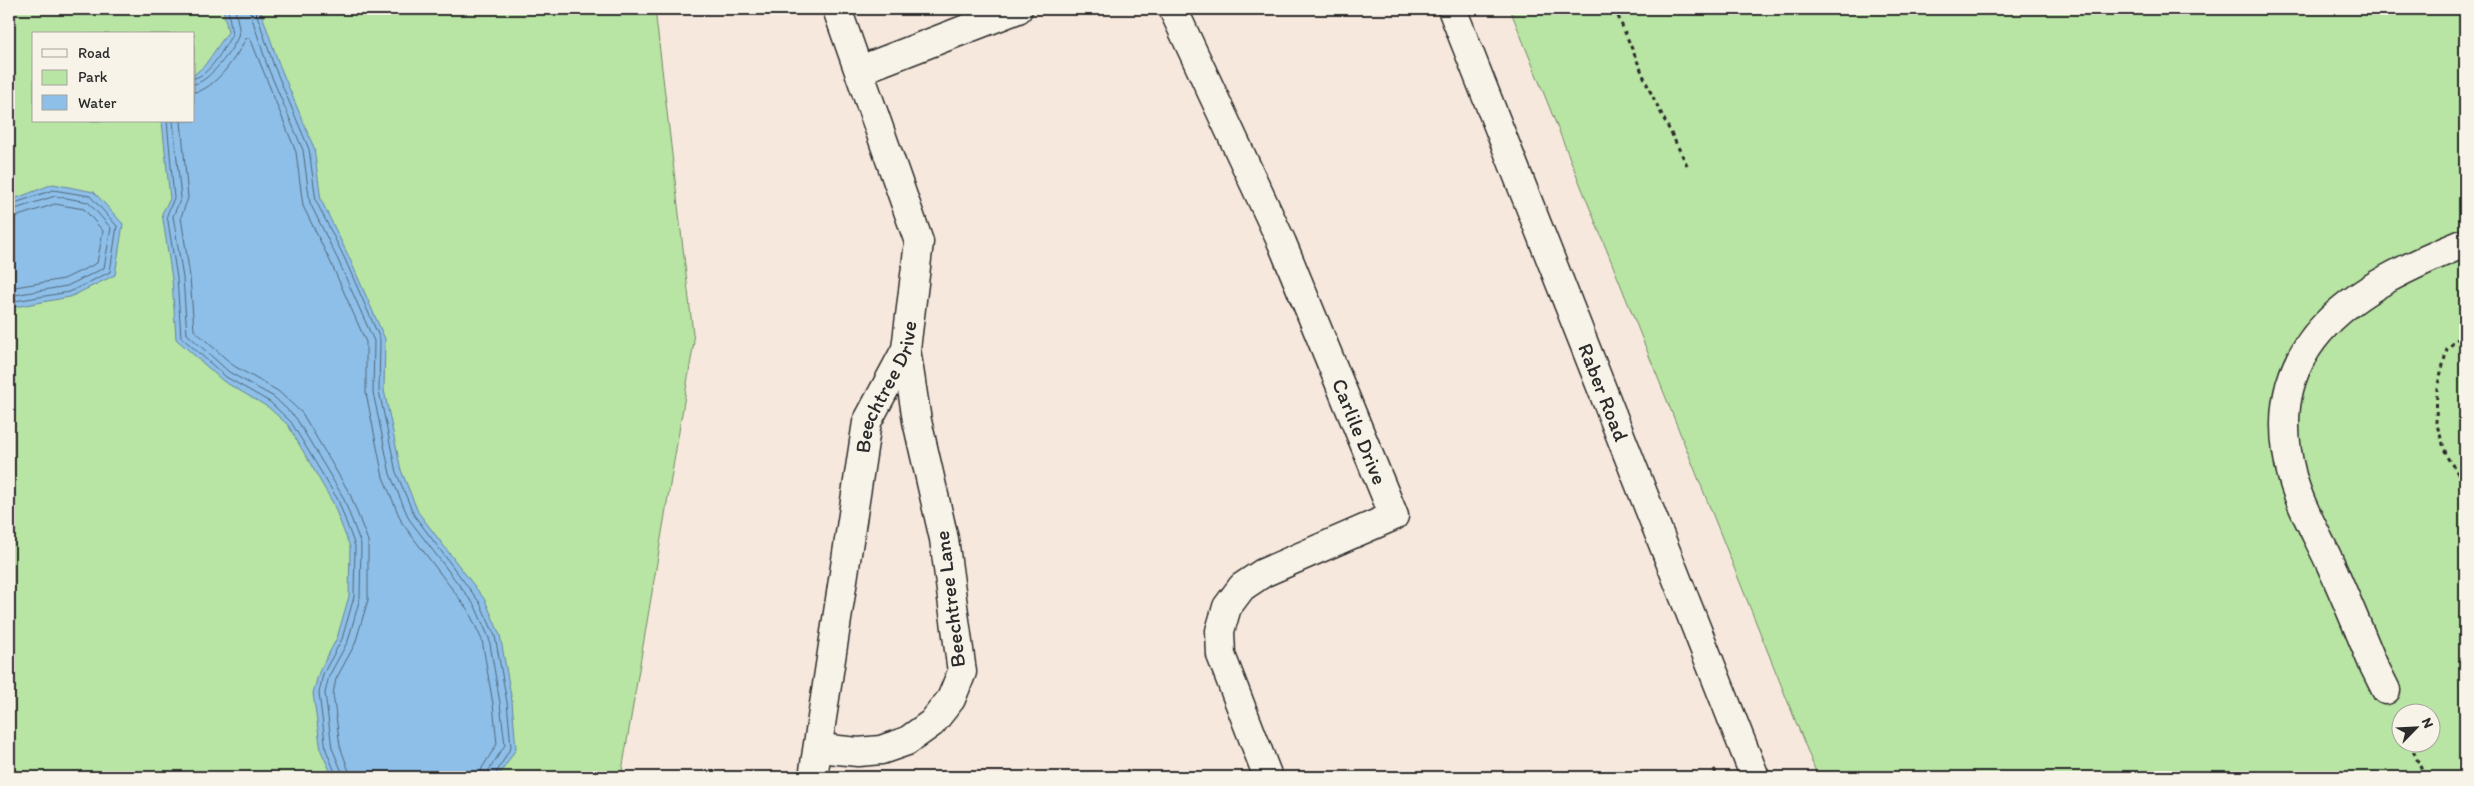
<svg xmlns="http://www.w3.org/2000/svg" width="2474" height="786" font-family="Itim,sans-serif">
	<rect width="100%" height="100%" fill="#f7e8dd"/>
	<filter id="ink" filterUnits="userSpaceOnUse"><feTurbulence type="fractalNoise" baseFrequency=".02" numOctaves="2"/><feDisplacementMap in="SourceGraphic" scale="10" xChannelSelector="R" yChannelSelector="G"/><feConvolveMatrix kernelMatrix="1 2 1 2 8 2 1 2 1" color-interpolation-filters="sRGB"/></filter>
	<g filter="url(#ink)">
		<path fill="#b8e5a3" stroke="#728867" fill-rule="evenodd" d="M 9,9 L 655,9 L 694,342 L 621,777 L 9,777 ZM 34,34 L 194,34 L 194,121 L 34,121 Z
			M 1510,9 L 2465,9 L 2465,777 L 1818,777 ZM 2402,714 L 2432,714 L 2432,744 L 2402,744 Z"/>
		<path fill="#8dbfe9" stroke="#66849d" d="M 223,9 L 260,9 L 279,64 L 314,148 L 321,200 L 348,255 L 385,339 L 384,390 L 401,470 L 418,512 L 485,600 L 500,635 L 512,701 L 516,749 L 498,777 L 333,777 L 321,751 L 313,693 L 319,672 L 337,638 L 349,596 L 350,547 L 333,503 L 288,425 L 268,407 L 223,381 L 176,339 L 172,279 L 162,213 L 170,199 L 162,121 L 194,121 L 194,75 L 205,65 L 228,32 Z
			M 53,184 L 94,192 L 123,224 L 115,275 L 70,297 L 9,308 L 9,201 Z"/>
		<g fill="none" stroke-linecap="round" stroke-linejoin="round">
			<path stroke="#526677" stroke-width="1" d="M 249,9 L 268,68 L 303,150 L 310,203 L 338,260 L 374,341 L 373,392 L 390,474 L 409,519 L 475,606 L 489,638 L 500,703 L 505,745 L 489,770 L 488,777
				M 255,9 L 274,66 L 309,149 L 316,201 L 344,257 L 380,339 L 379,391 L 396,472 L 414,515 L 480,603 L 495,636 L 507,702 L 511,747 L 494,777
				M 194,78 C 210,76 224,47 232,35 L 228,9
				M 194,84 C 208,83 234,49 238,36 C 241,28 236,17 235,9
				M 194,92 C 214,91 238,55 246,38 L 250,38 L 296,152 L 303,206 L 331,263 L 366,342 L 366,393 L 383,477 L 402,523 L 468,610 L 482,640 L 493,704 L 497,744 L 482,768 L 480,777
				M 167,121 L 174,198 L 167,215 L 177,278 L 181,337 L 226,377 L 270,402 L 291,422 L 338,500 L 355,546 L 354,597 L 342,639 L 323,674 L 319,693 L 326,750 L 337,777
				M 173,121 L 181,198 L 173,216 L 183,278 L 187,334 L 229,372 L 274,397 L 296,418 L 343,497 L 361,544 L 360,598 L 348,641 L 329,676 L 325,693 L 332,748 L 344,777
				M 181,121 L 188,198 L 181,217 L 190,277 L 194,330 L 234,366 L 278,391 L 302,413 L 350,494 L 368,541 L 368,600 L 355,644 L 336,679 L 333,694 L 340,746 L 351,777
				M 9,205 L 53,190 L 90,196 L 117,226 L 110,272 L 69,292 L 9,302
				M 9,211 L 55,196 L 88,202 L 111,228 L 104,268 L 67,286 L 9,296
				M 9,219 L 55,204 L 84,209 L 103,231 L 97,263 L 64,279 L 9,288"/>
			<defs>
				<g id="minor">
					<path id="s1" d="M 1173,9 L 1282,243 L 1394,516 L 1263,573 L 1242,587 L 1227,607 L 1220,631 L 1221,655 L 1268,777"/>
					<path id="s2" d="M 1452,9 L 1755,777"/>
					<path d="M 860,70 L 1018,9"/>
					<path d="M 2386,690 L 2373,664 C 2359,630 2345,596 2330,563 C 2317,535 2300,506 2292,476 C 2257,341 2358,286 2465,243"/>
					<path d="M 819,748 L 858,752 L 881,750 L 907,741 L 932,723 L 951,699 L 962,672 L 944,539 L 917,421 L 906,349"/>
					<path id="s3" d="M 813,777 L 867,422 L 906,349 L 919,242 L 837,9"/>
				</g>
			</defs>
			<use href="#minor" stroke="#2b2b2b" stroke-width="31"/>
			<path stroke="#2b2b2b" stroke-width="3" stroke-dasharray="4 4" stroke-linecap="butt" d="M 1615,9 L 1650,91 L 1688,167
				M 2465,332 L 2447,349 L 2437,388 L 2436,422 L 2447,457 L 2465,484
				M 2410,744 L 2425,777
				M 1714,769 L 1718,777"/>
			<use href="#minor" stroke="#f7f3e8" stroke-width="28"/>
		</g>
	</g>
	<g text-anchor="middle" stroke-width="4" stroke-linejoin="round" paint-order="stroke">
		<g font-size="21" fill="#2b2b2b" stroke="#f7f3e8">
			<text dy="7" stroke="none"><textPath href="#s3" startOffset="399">Beechtree Drive</textPath></text>
			<text dy="7" stroke="none"><textPath href="#s2" startOffset="412">Raber Road</textPath></text>
			<text dy="7" stroke="none"><textPath href="#s1" startOffset="462">Carlile Drive</textPath></text>
			<text transform="translate(950 599) rotate(-97)" y="7">Beechtree Lane</text>
		</g>
	</g>
	<rect width="2474" height="786" fill="none" stroke="#f7f3e8" stroke-width="30"/>
	<rect x="15" y="15" width="2444" height="756" fill="none" stroke="#2b2b2b" stroke-width="2" filter="url(#ink)"/>
	<rect x="32" y="32" width="162" height="90" fill="#f7f3e8" stroke="#a5a39c"/>
	<rect x="42" y="49" width="25" height="8" fill="#f7f3e8" stroke="#a5a39c"/>
	<text x="78" y="58" font-size="15" fill="#2b2b2b">Road</text>
	<rect x="42" y="70" width="25" height="15" fill="#b8e5a3" stroke="#a5a39c"/>
	<text x="78" y="82" font-size="15" fill="#2b2b2b">Park</text>
	<rect x="42" y="95" width="25" height="15" fill="#8dbfe9" stroke="#a5a39c"/>
	<text x="78" y="108" font-size="15" fill="#2b2b2b">Water</text>
	<g transform="translate(2416 728) rotate(66)"><circle r="24" fill="#f7f3e8" stroke="#a5a39c"/>
	<path d="M0-4L9 19L0 12L-9 19Z" fill="#2b2b2b"/>
	<text y="-8" font-size="14" font-weight="bold" text-anchor="middle" fill="#2b2b2b">N</text>
	</g>
</svg>
